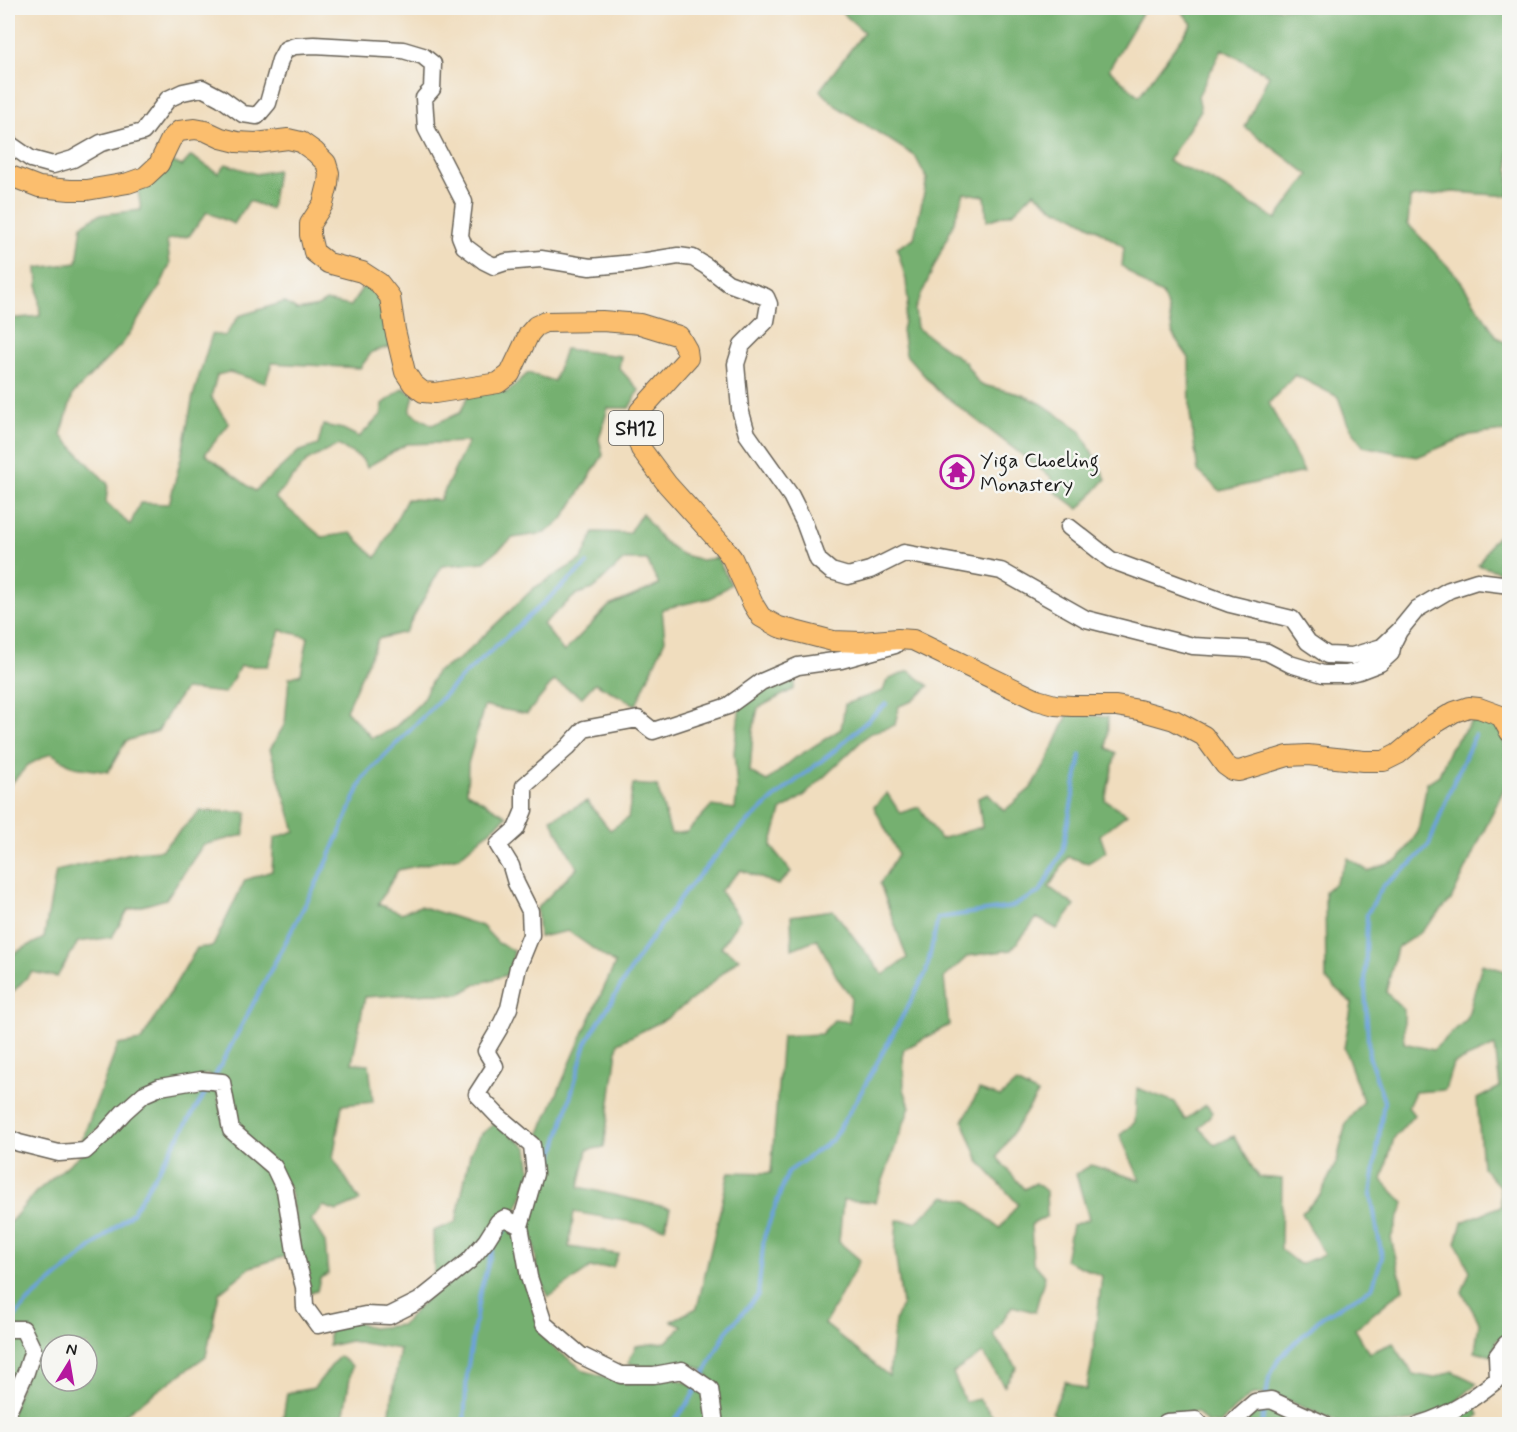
<svg xmlns="http://www.w3.org/2000/svg" width="1517" height="1432" font-family="Mynerve,sans-serif">
	<rect width="100%" height="100%" fill="#f6f6f2"/>
	<filter id="ink" filterUnits="userSpaceOnUse"><feTurbulence type="fractalNoise" baseFrequency=".0167" numOctaves="2"/><feDisplacementMap in="SourceGraphic" scale="12" xChannelSelector="R" yChannelSelector="G"/><feConvolveMatrix kernelMatrix="1 2 1 2 8 2 1 2 1" color-interpolation-filters="sRGB"/></filter>
	<filter id="wash" filterUnits="userSpaceOnUse"><feTurbulence type="fractalNoise" baseFrequency=".008" numOctaves="4" result="noise"/><feDisplacementMap in="SourceGraphic" scale="24" xChannelSelector="R" yChannelSelector="G"/><feGaussianBlur stdDeviation="1.35" result="paint"/><feColorMatrix in="noise" values="0 0 0 0 0 0 0 0 0 0 0 0 0 0 0 0 0 1.4 0 .05"/><feComposite in="paint" operator="in"/></filter>
	<g filter="url(#wash)">
		<rect width="100%" height="100%" fill="#f0ddbe"/>
		<path fill="#75b070" stroke="#486646" stroke-width="1.5" fill-rule="evenodd" d="M 837,8 L 1145,8 L 1109,69 L 1139,96 L 1192,24 L 1179,8 L 1509,8 L 1509,196 L 1453,192 L 1410,198 L 1408,224 L 1458,277 L 1497,337 L 1509,345 L 1509,435 L 1506,431 L 1470,435 L 1417,457 L 1363,446 L 1347,422 L 1338,397 L 1295,375 L 1269,403 L 1304,472 L 1220,491 L 1198,471 L 1190,414 L 1189,358 L 1173,335 L 1168,309 L 1162,294 L 1148,287 L 1122,266 L 1124,247 L 1096,229 L 1066,212 L 1056,210 L 1034,192 L 1014,212 L 987,221 L 985,196 L 964,193 L 952,227 L 915,309 L 917,328 L 965,362 L 979,384 L 1023,395 L 1042,404 L 1080,430 L 1106,479 L 1079,509 L 1050,488 L 1051,477 L 937,390 L 906,355 L 902,331 L 908,302 L 906,280 L 897,248 L 914,238 L 927,179 L 915,156 L 836,106 L 820,90 L 864,32 ZM 1222,49 L 1269,75 L 1245,127 L 1309,175 L 1276,219 L 1211,180 L 1168,161 L 1201,110 L 1198,96 Z
			M 191,156 L 218,173 L 226,164 L 256,174 L 277,170 L 271,209 L 249,201 L 234,224 L 207,212 L 189,236 L 167,240 L 170,264 L 160,287 L 123,343 L 73,394 L 61,435 L 108,484 L 106,502 L 130,525 L 140,503 L 169,504 L 181,458 L 193,396 L 212,334 L 225,336 L 239,316 L 284,302 L 297,310 L 318,306 L 326,301 L 351,306 L 365,283 L 377,293 L 387,308 L 392,346 L 372,352 L 360,368 L 272,363 L 265,383 L 229,372 L 217,375 L 211,397 L 229,424 L 205,454 L 255,491 L 298,452 L 318,445 L 323,425 L 343,429 L 359,437 L 381,415 L 383,404 L 403,388 L 414,395 L 410,412 L 432,425 L 460,413 L 469,394 L 499,389 L 506,393 L 528,373 L 554,381 L 565,349 L 621,356 L 619,368 L 639,390 L 629,408 L 608,408 L 599,439 L 603,455 L 563,519 L 545,533 L 513,538 L 483,562 L 442,566 L 405,632 L 378,639 L 346,710 L 372,738 L 393,729 L 421,702 L 436,672 L 458,660 L 534,588 L 582,559 L 594,532 L 629,533 L 642,513 L 662,540 L 681,554 L 701,560 L 717,558 L 731,584 L 711,598 L 662,609 L 665,640 L 636,705 L 595,683 L 582,697 L 554,681 L 527,714 L 484,706 L 468,764 L 467,792 L 507,816 L 459,857 L 398,870 L 378,904 L 401,913 L 420,906 L 482,926 L 498,943 L 514,951 L 510,974 L 477,984 L 460,994 L 431,993 L 365,997 L 352,1063 L 369,1064 L 373,1102 L 342,1105 L 333,1158 L 360,1201 L 337,1211 L 323,1206 L 311,1220 L 325,1242 L 328,1274 L 320,1278 L 317,1291 L 308,1293 L 289,1187 L 235,1127 L 209,1073 L 115,1113 L 80,1145 L 118,1045 L 141,1041 L 197,948 L 213,946 L 245,880 L 272,871 L 274,838 L 295,831 L 270,749 L 285,724 L 289,678 L 301,674 L 308,637 L 280,630 L 268,666 L 240,666 L 225,693 L 185,689 L 172,707 L 158,731 L 126,741 L 108,772 L 74,767 L 51,753 L 28,765 L 8,787 L 8,319 L 40,316 L 37,268 L 77,263 L 82,225 L 98,215 L 141,210 L 138,191 L 157,180 L 168,160 L 182,166 ZM 468,442 L 440,500 L 407,499 L 376,558 L 351,533 L 322,537 L 275,498 L 307,461 L 338,445 L 361,458 L 367,467 L 407,444 ZM 624,560 L 647,560 L 659,585 L 609,606 L 564,652 L 543,624 L 577,594 L 593,589 Z
			M 1509,528 L 1509,575 L 1478,565 L 1493,540 Z
			M 909,671 L 929,686 L 913,701 L 899,706 L 895,725 L 869,734 L 805,795 L 781,811 L 771,846 L 791,872 L 778,885 L 741,870 L 720,891 L 740,919 L 721,947 L 739,958 L 702,992 L 666,1019 L 618,1043 L 604,1147 L 587,1150 L 579,1187 L 670,1208 L 665,1228 L 574,1212 L 569,1247 L 618,1254 L 613,1267 L 590,1268 L 549,1297 L 537,1274 L 535,1249 L 529,1225 L 540,1172 L 536,1142 L 585,1029 L 615,964 L 568,931 L 539,937 L 537,908 L 577,868 L 551,819 L 587,801 L 610,830 L 628,818 L 633,784 L 657,786 L 671,834 L 687,832 L 711,806 L 735,809 L 737,789 L 734,752 L 740,705 L 759,691 L 796,675 L 794,689 L 758,708 L 753,731 L 750,772 L 767,781 L 795,758 L 841,729 L 845,704 L 883,691 L 887,680 Z
			M 1068,714 L 1108,717 L 1107,748 L 1116,753 L 1105,800 L 1127,814 L 1100,835 L 1106,852 L 1088,863 L 1068,857 L 1049,887 L 1075,906 L 1057,929 L 1037,918 L 1011,950 L 968,956 L 944,978 L 949,1025 L 903,1050 L 904,1089 L 910,1107 L 875,1202 L 843,1200 L 839,1242 L 860,1260 L 825,1324 L 889,1376 L 895,1320 L 902,1305 L 895,1250 L 897,1220 L 916,1222 L 945,1196 L 966,1201 L 1000,1228 L 1018,1204 L 979,1161 L 963,1121 L 979,1090 L 1000,1097 L 1016,1083 L 1038,1094 L 997,1157 L 1024,1189 L 1036,1183 L 1046,1191 L 1047,1216 L 1031,1225 L 1033,1262 L 1045,1276 L 1035,1312 L 1012,1306 L 993,1335 L 1017,1367 L 1004,1386 L 983,1353 L 953,1373 L 965,1402 L 979,1399 L 999,1424 L 720,1424 C 718,1412 717,1399 713,1388 C 704,1355 680,1366 655,1368 C 646,1368 636,1365 628,1363 L 636,1346 L 666,1342 L 682,1326 L 671,1321 L 697,1308 L 729,1172 L 771,1173 L 782,1036 L 821,1034 L 834,1020 L 849,1022 L 851,996 L 838,979 L 817,939 L 792,949 L 791,916 L 833,910 L 883,975 L 907,958 L 880,884 L 898,854 L 874,807 L 887,793 L 900,813 L 919,807 L 940,839 L 982,827 L 978,798 L 988,794 L 1004,811 L 1031,788 L 1046,764 Z
			M 1478,714 L 1490,717 L 1501,730 L 1506,751 L 1509,778 L 1451,900 L 1421,932 L 1397,948 L 1386,992 L 1404,1010 L 1404,1043 L 1433,1050 L 1467,1019 L 1482,964 L 1509,972 L 1509,1339 L 1508,1338 L 1496,1340 L 1493,1356 L 1475,1352 L 1479,1322 L 1462,1292 L 1470,1271 L 1456,1243 L 1462,1222 L 1501,1206 L 1499,1186 L 1482,1167 L 1477,1099 L 1500,1087 L 1495,1046 L 1453,1064 L 1445,1090 L 1415,1092 L 1408,1107 L 1414,1115 L 1394,1138 L 1382,1180 L 1404,1203 L 1391,1238 L 1403,1289 L 1355,1329 L 1369,1353 L 1393,1343 L 1413,1374 L 1434,1378 L 1452,1371 L 1477,1383 L 1455,1403 L 1428,1417 L 1398,1424 L 1342,1424 L 1275,1395 L 1253,1394 L 1234,1409 L 1220,1424 L 1207,1423 L 1197,1412 C 1182,1414 1163,1414 1150,1424 L 1071,1424 L 1052,1413 L 1065,1381 L 1086,1390 L 1092,1361 L 1102,1276 L 1065,1260 L 1072,1225 L 1089,1219 L 1076,1174 L 1091,1165 L 1140,1180 L 1120,1135 L 1135,1122 L 1137,1088 L 1175,1102 L 1185,1120 L 1206,1105 L 1213,1112 L 1199,1128 L 1215,1145 L 1234,1136 L 1258,1177 L 1282,1179 L 1281,1250 L 1299,1264 L 1324,1255 L 1302,1213 L 1320,1195 L 1337,1161 L 1346,1123 L 1363,1101 L 1344,1048 L 1352,1003 L 1326,980 L 1325,891 L 1335,883 L 1348,858 L 1368,871 L 1399,860 L 1418,832 L 1427,783 L 1439,775 L 1450,748 Z
			M 200,811 L 247,812 L 244,835 L 203,845 L 166,899 L 128,910 L 112,937 L 78,942 L 57,977 L 32,972 L 8,997 L 8,956 L 44,938 L 56,871 L 135,852 L 161,850 Z
			M 197,1087 L 216,1089 L 226,1132 L 274,1175 L 290,1255 L 251,1267 L 219,1293 L 206,1356 L 111,1424 L 9,1424 L 16,1399 L 36,1346 L 8,1326 L 8,1225 L 35,1193 L 148,1097 ZM 51,1345 L 87,1345 L 87,1381 L 51,1381 Z
			M 495,1123 L 528,1148 L 531,1174 L 514,1217 L 464,1259 L 434,1276 L 433,1231 L 456,1222 L 470,1154 L 479,1136 Z
			M 502,1228 L 514,1230 L 539,1322 L 553,1347 L 585,1371 L 626,1383 L 674,1378 L 688,1383 L 707,1396 L 708,1424 L 388,1424 L 400,1349 L 350,1341 L 329,1346 L 329,1327 L 356,1321 L 371,1328 L 402,1325 L 422,1303 Z
			M 20,1334 L 30,1350 L 8,1403 L 8,1335 Z
			M 1510,1351 L 1509,1402 L 1504,1379 L 1503,1358 Z
			M 339,1356 L 352,1366 L 342,1424 L 282,1424 L 287,1393 L 314,1388 Z
			M 1475,1404 L 1479,1415 L 1469,1424 L 1440,1424 Z
			M 1273,1408 L 1308,1424 L 1242,1424 L 1257,1409 Z"/>
		<g fill="none" stroke-linecap="round" stroke-linejoin="round">
			<path stroke="#6da3db" stroke-width="4" d="M 214,1078 L 325,867 L 364,777 L 465,674 L 587,564
				M 539,1184 L 549,1171 L 586,1043 L 641,953 L 687,889 L 737,832 L 779,794 L 834,751 L 886,704
				M 9,1323 L 29,1301 L 132,1213 L 209,1087
				M 702,1378 L 726,1332 L 758,1295 L 764,1237 L 788,1172 L 832,1140 L 859,1096 L 926,973 L 938,918 L 1011,907 L 1040,892 L 1062,852 L 1081,755
				M 1266,1397 L 1269,1378 L 1279,1358 L 1322,1317 L 1372,1288 L 1382,1257 L 1371,1195 L 1384,1101 L 1369,1056 L 1365,987 L 1367,914 L 1383,886 L 1410,865 L 1429,845 L 1450,790 L 1475,735
				M 464,1424 L 467,1372 L 480,1292 L 494,1244 L 508,1226
				M 672,1424 L 690,1400 L 697,1387
				M 1262,1424 L 1265,1404"/>
		</g>
	</g>
	<g filter="url(#ink)">
		<g fill="none" stroke-linecap="round" stroke-linejoin="round">
			<defs>
				<path id="minor" d="M 8,143 L 31,159 L 53,165 L 73,159 L 101,143 L 143,132 L 168,99 L 183,92 L 202,88 L 221,98 L 243,114 L 257,116 L 268,103 L 280,60 L 286,49 L 295,46 L 314,45 L 403,50 L 423,56 L 433,64 L 432,89 L 424,98 L 426,128 L 464,202 L 460,236 L 464,246 L 484,261 L 494,266 L 506,262 L 541,259 L 590,267 L 634,263 L 678,256 L 693,258 L 706,266 L 728,283 L 766,297 L 769,304 L 766,321 L 742,345 L 736,364 L 740,409 L 747,434 L 791,496 L 804,522 L 818,560 L 831,571 L 848,576 L 870,570 L 904,553 L 1001,571 L 1086,619 L 1193,646 L 1246,649 L 1267,652 L 1290,664 L 1323,674 L 1346,674 L 1359,671 L 1380,663 L 1391,653 L 1393,643 L 1399,631
					M 1069,527 L 1111,560 L 1230,604 L 1292,619 L 1308,642 L 1327,655 L 1352,656 L 1382,647 L 1399,631 L 1417,609 L 1449,590 L 1477,581 L 1510,585
					M 8,1138 L 19,1143 L 59,1153 L 85,1151 L 104,1134 L 124,1112 L 144,1094 L 160,1087 L 201,1080 L 222,1082 L 231,1130 L 274,1167 L 285,1190 L 296,1257 L 304,1287 L 305,1307 L 318,1325 L 365,1315 L 389,1316 L 419,1301 L 469,1261 L 486,1241 L 498,1222 L 505,1218 L 520,1226
					M 8,1329 L 23,1329 L 33,1350 L 26,1372 L 8,1412
					M 715,1424 L 710,1389 L 682,1370 L 654,1375 L 621,1375 L 580,1355 L 544,1324 L 529,1277 L 520,1226 L 535,1174 L 532,1145 L 498,1116 L 477,1094 L 495,1066 L 486,1051 L 499,1029 L 509,1008 L 518,967 L 531,935 L 530,911 L 516,883 L 511,866 L 498,845 L 516,829 L 524,810 L 524,786 L 568,747 L 584,729 L 638,719 L 653,731 L 728,706 L 761,682 L 798,666 L 841,660 L 895,645
					M 1164,1424 L 1167,1422 L 1196,1420 L 1200,1424
					M 1232,1424 L 1239,1416 L 1255,1402 L 1271,1400 L 1324,1424
					M 1420,1424 C 1449,1416 1474,1398 1498,1379 L 1497,1356 L 1506,1344 L 1510,1346"/>
				<path id="major" d="M 8,175 L 39,187 L 70,190 L 87,190 L 128,183 L 145,177 L 159,164 L 171,139 L 179,131 L 195,129 L 206,131 L 221,138 L 237,142 L 256,143 L 288,139 L 301,142 L 315,152 L 326,163 L 329,173 L 328,184 L 323,204 L 310,224 L 310,235 L 314,252 L 328,263 L 362,272 L 379,283 L 390,297 L 395,330 L 405,372 L 413,384 L 423,392 L 435,393 L 498,383 L 510,374 L 529,334 L 536,326 L 545,322 L 602,321 L 640,324 L 679,336 L 687,350 L 688,358 L 640,411 L 636,425 L 637,438 L 641,449 L 667,484 L 722,545 L 732,558 L 753,604 L 761,617 L 779,627 L 833,641 L 861,642 L 898,639 L 913,640 L 1037,700 L 1055,705 L 1072,706 L 1116,706 L 1139,710 L 1174,720 L 1204,736 L 1225,765 L 1232,770 L 1239,771 L 1288,756 L 1308,755 L 1364,761 L 1384,761 L 1398,754 L 1434,724 L 1454,712 L 1469,707 L 1479,708 L 1501,716 L 1510,732"/>
			</defs>
			<use href="#minor" stroke="#666055" stroke-width="19"/>
			<use href="#major" stroke="#666055" stroke-width="22"/>
			<use href="#minor" stroke="#fff" stroke-width="16"/>
			<use href="#major" stroke="#fbbe6e" stroke-width="20"/>
		</g>
	</g>
	<defs>
		<symbol id="temple-ring" viewBox="-11 -11 22 22"><circle r="9.5" fill="#f6f6f2" stroke="#b5179e" stroke-width="1.5"/><path d="M0-6L5-2H3V0L6.5 2.5H4V6H1.5V3h-3V6H-4V2.5H-6.5L-3 0V-2H-5Z" fill="#b5179e"/></symbol>
	</defs>
	<g fill-rule="evenodd">
		<use href="#temple-ring" x="938" y="453" width="38" height="38"/>
	</g>
	<g text-anchor="middle" stroke-width="5" stroke-linejoin="round" paint-order="stroke">
		<rect fill="#f6f6f2" stroke="#5d5d5c" stroke-width="1.5" x="609" y="411" width="54" height="34" rx="4.5"/>
		<g font-size="20" font-weight="bold" fill="#1c1c1c">
			<text x="636" y="435">SH12</text>
		</g>
		<g font-size="21" fill="#1c1c1c" stroke="#f6f6f2" text-anchor="start">
			<text x="980" y="467">Yiga Choeling<tspan x="980" dy="24">Monastery</tspan></text>
		</g>
	</g>
	<rect width="1517" height="1432" fill="none" stroke="#f6f6f2" stroke-width="30"/>
	<g transform="translate(69 1363) rotate(11)"><circle r="28" fill="#f6f6f2" stroke="#9f9f9c" stroke-width="1.5"/>
	<path d="M0-4.5L10 22L0 15L-10 22Z" fill="#b5179e"/>
	<text y="-9" font-size="16" font-weight="bold" text-anchor="middle" fill="#1c1c1c">N</text>
	</g>
</svg>
